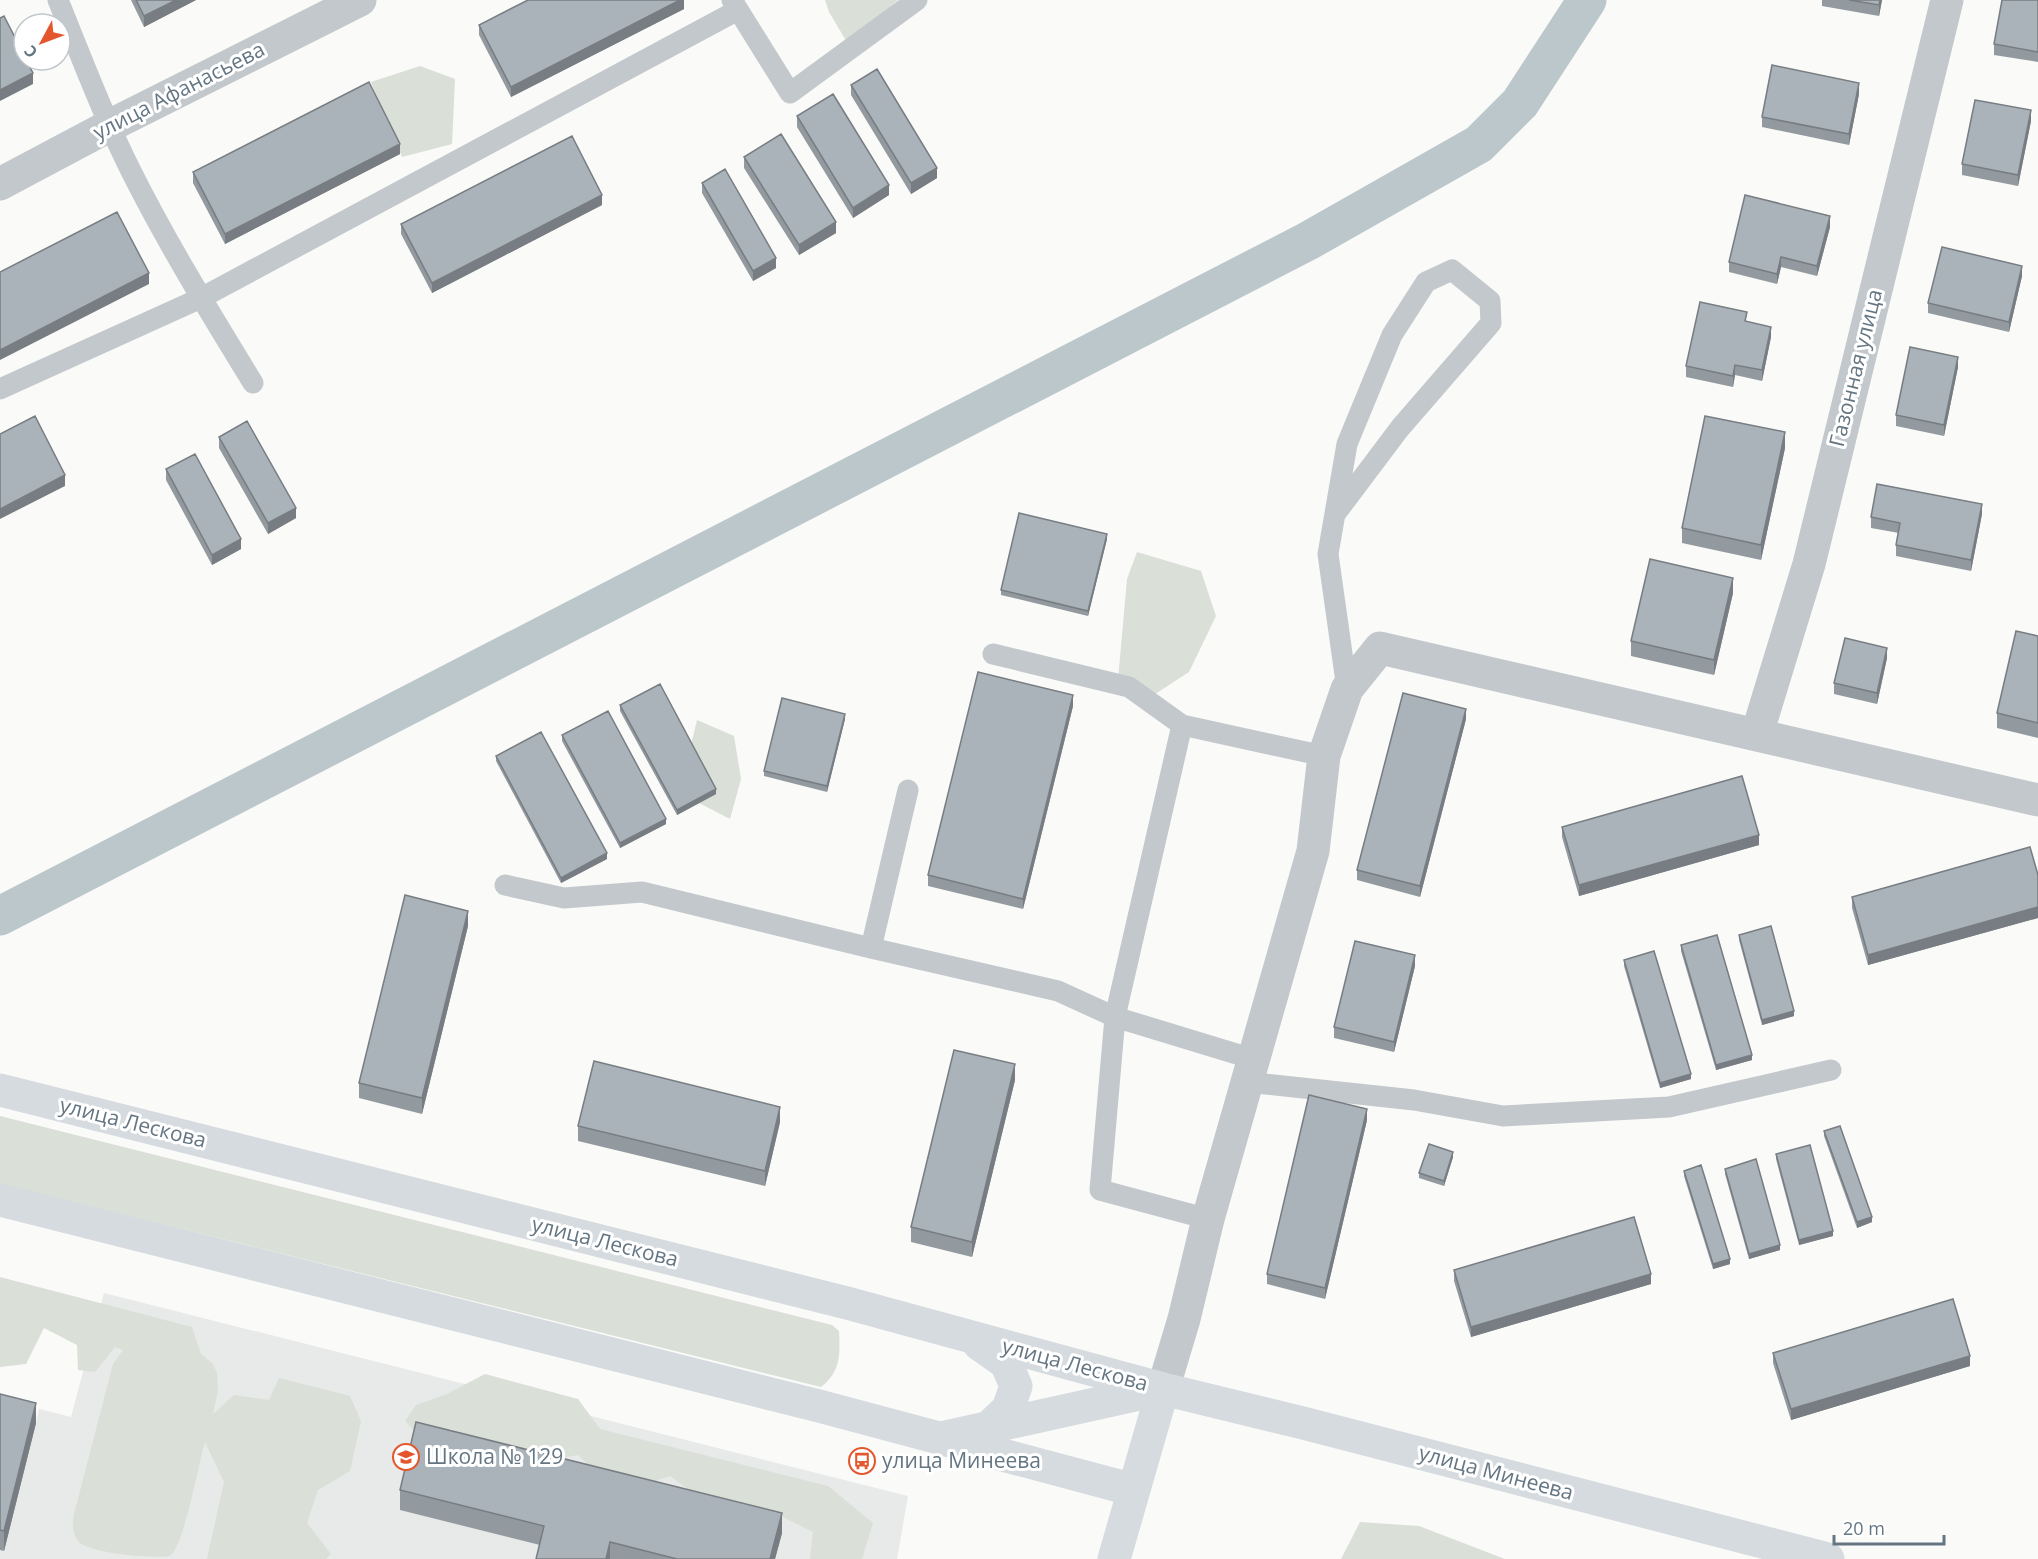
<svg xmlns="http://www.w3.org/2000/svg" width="2038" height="1559" font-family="'Open Sans',sans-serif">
	<rect width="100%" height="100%" fill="#fafaf8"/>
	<path fill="#e8e9e9" d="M 104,1293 L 908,1496 L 897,1559 L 0,1559 L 0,1414 L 36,1423 L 39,1409 L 71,1417 Z"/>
	<path fill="#dadfd7" d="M 825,0 L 898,0 L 848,44 L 829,12 Z
		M 420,66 L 455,79 L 452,144 L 402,157 L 371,82 Z
		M 1137,552 L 1201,571 L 1216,616 L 1189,672 L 1140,704 L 1118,680 L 1127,579 Z
		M 697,720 L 734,736 L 741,779 L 730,819 L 699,803 L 683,778 Z
		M 0,1116 L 832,1325 L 839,1331 C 840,1355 841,1371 821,1387 L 0,1184 Z
		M 0,1277 L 192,1327 L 201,1354 L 213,1364 L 217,1373 L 218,1391 L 213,1414 L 234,1395 L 269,1400 L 279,1378 L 350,1396 L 361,1421 L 350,1471 L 318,1490 L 307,1523 L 331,1554 L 326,1559 L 207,1559 L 224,1482 L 205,1442 C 198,1465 185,1543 170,1556 C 157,1559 89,1554 78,1541 C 72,1533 72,1524 74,1514 L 113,1364 L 123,1350 L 115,1347 L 95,1372 L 78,1370 L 77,1345 L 44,1328 L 26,1364 L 0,1367 Z
		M 485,1374 L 578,1399 L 600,1429 L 828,1486 L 873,1523 L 862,1559 L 810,1559 L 813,1532 L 767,1509 L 693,1493 L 670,1476 L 646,1484 L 602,1478 L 578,1455 L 544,1461 L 470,1444 L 452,1429 L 420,1437 L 405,1421 L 416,1405 L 447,1394 Z
		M 1360,1522 L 1419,1526 L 1505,1559 L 1341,1559 Z"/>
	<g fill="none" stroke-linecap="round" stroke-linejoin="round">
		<path stroke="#bbc7cb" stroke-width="39" d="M 0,916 L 1308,241 L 1479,144 L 1520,103 L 1587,0"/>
		<path stroke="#c3c8cc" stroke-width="21" d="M 58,0 C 82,59 105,120 134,177 C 170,248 212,316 253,383
			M 732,0 L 790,93 L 917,0
			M 0,389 L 201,298 L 738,10
			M 1336,513 L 1400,428 L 1491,323 L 1490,301 L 1452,270 L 1426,282 L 1392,335 L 1347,444 L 1328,554 L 1347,689
			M 993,654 L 1129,687 L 1182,725
			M 505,885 L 564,898 L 642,892 L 871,948 L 1058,991 L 1115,1017 L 1253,1059
			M 871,948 L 908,790
			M 1247,1082 L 1414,1100 L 1503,1116 L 1669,1107 L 1831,1070
			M 1208,1219 L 1100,1190 L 1115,1017 L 1182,725 L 1324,756"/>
		<path stroke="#c3c8cc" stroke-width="33" d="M 0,184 L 109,126 L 360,0
			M 1757,734 L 1809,564 L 1947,0
			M 1163,1389 L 1184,1319 L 1208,1219 L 1313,851 L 1324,756 L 1347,689 L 1380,648 L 2038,800"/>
		<path stroke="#d6dbdf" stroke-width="33" d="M 0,1090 L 847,1303 L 1163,1389 L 1303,1423 L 1828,1559
			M 0,1200 L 819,1406 L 1134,1490
			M 979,1344 L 1006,1363 L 1016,1386 L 1008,1409 L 989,1427
			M 945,1437 L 1158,1390
			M 1114,1559 L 1163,1389"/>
	</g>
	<path fill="#929a9f" d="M 131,0 L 196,0 L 144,27 Z
		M 684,0 L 684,9 L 511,97 L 479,35 L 479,25 Z
		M 1822,0 L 1882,0 L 1879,16 L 1822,6 Z
		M 2038,0 L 2038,62 L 1994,55 L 1994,44 Z
		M 851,85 L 937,178 L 911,194 L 851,95 Z
		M 1859,94 L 1849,145 L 1762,127 L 1762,117 Z
		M 797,116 L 889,195 L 853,218 L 797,127 Z
		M 2031,121 L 2018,186 L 1962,175 L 1962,164 Z
		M 400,154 L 225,244 L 193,183 L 193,172 Z
		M 744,157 L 836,233 L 799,255 L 744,168 Z
		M 702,183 L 776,268 L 753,281 L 702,193 Z
		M 602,205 L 432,293 L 401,234 L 401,224 Z
		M 1830,227 L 1817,276 L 1781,267 L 1777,284 L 1729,272 L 1729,262 Z
		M 2022,276 L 2009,332 L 1928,313 L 1928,303 Z
		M 1747,322 L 1771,337 L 1762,381 L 1735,375 L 1733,387 L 1686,377 L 1686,366 Z
		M 1958,367 L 1944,436 L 1896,426 L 1896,415 Z
		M 219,437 L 296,518 L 268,534 L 219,448 Z
		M 1785,448 L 1761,560 L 1682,543 L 1682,528 Z
		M 166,469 L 241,549 L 212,565 L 166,480 Z
		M 1982,514 L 1971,571 L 1896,556 L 1896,545 L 1899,533 L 1871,528 L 1871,517 Z
		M 1107,539 L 1088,616 L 1001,595 L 1001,590 Z
		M 1733,593 L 1714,675 L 1631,656 L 1631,641 Z
		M 2038,636 L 2038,738 L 1997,728 L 1997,713 Z
		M 1887,658 L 1877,704 L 1834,694 L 1834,683 Z
		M 620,705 L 716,794 L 677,815 L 620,711 Z
		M 1073,706 L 1023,909 L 928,886 L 928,875 Z
		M 845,719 L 827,792 L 764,776 L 764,771 Z
		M 1466,719 L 1420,897 L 1357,880 L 1357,870 Z
		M 562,735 L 666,824 L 620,848 L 562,741 Z
		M 496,756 L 607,859 L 561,883 L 496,761 Z
		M 1562,827 L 1759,845 L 1579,896 L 1562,837 Z
		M 2038,875 L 2038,918 L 1868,965 L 1852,908 L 1852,897 Z
		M 468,926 L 422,1114 L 359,1098 L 359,1083 Z
		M 1739,935 L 1794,1016 L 1762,1025 L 1739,940 Z
		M 1681,945 L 1752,1060 L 1716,1070 L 1681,951 Z
		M 1624,960 L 1691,1079 L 1660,1088 L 1624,966 Z
		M 1415,966 L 1394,1052 L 1334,1038 L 1334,1027 Z
		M 1015,1080 L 972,1257 L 911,1242 L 911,1227 Z
		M 1367,1120 L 1325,1299 L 1267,1284 L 1267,1274 Z
		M 780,1122 L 765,1186 L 578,1141 L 578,1126 Z
		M 1824,1131 L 1872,1222 L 1857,1228 L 1824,1136 Z
		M 1776,1154 L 1833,1236 L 1799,1245 L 1776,1159 Z
		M 1453,1157 L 1444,1186 L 1419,1178 L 1419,1173 Z
		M 1725,1169 L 1780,1250 L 1749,1259 L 1725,1174 Z
		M 1684,1171 L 1730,1264 L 1713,1269 L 1684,1176 Z
		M 1454,1270 L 1651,1284 L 1471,1337 L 1454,1281 Z
		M 1773,1353 L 1970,1366 L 1791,1420 L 1773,1363 Z
		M 0,1394 L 36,1423 L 4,1551 L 0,1550 Z
		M 400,1490 L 782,1533 L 775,1559 L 536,1559 L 540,1545 L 400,1510 Z"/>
	<path fill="#777d82" d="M 176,0 L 196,0 L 144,27 L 144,16 Z
		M 680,0 L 684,0 L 684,9 L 511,97 L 511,87 Z
		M 1880,0 L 1882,0 L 1879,16 L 1879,5 Z
		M 33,73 L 33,84 L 0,101 L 0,90 Z
		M 1859,83 L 1859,94 L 1849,145 L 1849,134 Z
		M 2031,110 L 2031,121 L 2018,186 L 2018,175 Z
		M 400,144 L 400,154 L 225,244 L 225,234 Z
		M 937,168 L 937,178 L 911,194 L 911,183 Z
		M 889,185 L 889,195 L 853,218 L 853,208 Z
		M 602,195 L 602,205 L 432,293 L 432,283 Z
		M 1830,216 L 1830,227 L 1817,276 L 1817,266 Z
		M 836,222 L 836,233 L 799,255 L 799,245 Z
		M 1781,257 L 1781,267 L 1777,284 L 1777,274 Z
		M 776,258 L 776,268 L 753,281 L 753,271 Z
		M 2022,266 L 2022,276 L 2009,332 L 2009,322 Z
		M 149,273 L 149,284 L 0,360 L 0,350 Z
		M 1771,327 L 1771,337 L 1762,381 L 1762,370 Z
		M 1958,357 L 1958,367 L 1944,436 L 1944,425 Z
		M 1735,365 L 1735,375 L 1733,387 L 1733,376 Z
		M 1785,432 L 1785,448 L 1761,560 L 1761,545 Z
		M 65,475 L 65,486 L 0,519 L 0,509 Z
		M 1982,504 L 1982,514 L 1971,571 L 1971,560 Z
		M 296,508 L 296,518 L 268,534 L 268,523 Z
		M 1107,534 L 1107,539 L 1088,616 L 1088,611 Z
		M 241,539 L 241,549 L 212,565 L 212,555 Z
		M 1733,578 L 1733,593 L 1714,675 L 1714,660 Z
		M 1887,648 L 1887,658 L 1877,704 L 1877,693 Z
		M 1073,695 L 1073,706 L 1023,909 L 1023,899 Z
		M 1466,709 L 1466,719 L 1420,897 L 1420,886 Z
		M 845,714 L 845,719 L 827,792 L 827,786 Z
		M 716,789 L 716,794 L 677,815 L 677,810 Z
		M 666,819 L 666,824 L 620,848 L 620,843 Z
		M 1759,835 L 1759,845 L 1579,896 L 1579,885 Z
		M 607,853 L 607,859 L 561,883 L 561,878 Z
		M 2038,907 L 2038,918 L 1868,965 L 1868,955 Z
		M 468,911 L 468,926 L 422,1114 L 422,1098 Z
		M 1415,955 L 1415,966 L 1394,1052 L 1394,1042 Z
		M 1794,1011 L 1794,1016 L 1762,1025 L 1762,1020 Z
		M 1752,1055 L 1752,1060 L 1716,1070 L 1716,1065 Z
		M 1015,1064 L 1015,1080 L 972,1257 L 972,1242 Z
		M 1691,1074 L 1691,1079 L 1660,1088 L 1660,1083 Z
		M 780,1107 L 780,1122 L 765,1186 L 765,1171 Z
		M 1367,1109 L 1367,1120 L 1325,1299 L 1325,1288 Z
		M 1453,1152 L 1453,1157 L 1444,1186 L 1444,1181 Z
		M 1872,1217 L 1872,1222 L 1857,1228 L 1857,1222 Z
		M 1833,1231 L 1833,1236 L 1799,1245 L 1799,1240 Z
		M 1780,1245 L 1780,1250 L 1749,1259 L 1749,1254 Z
		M 1730,1259 L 1730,1264 L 1713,1269 L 1713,1264 Z
		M 1651,1274 L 1651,1284 L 1471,1337 L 1471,1327 Z
		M 1970,1356 L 1970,1366 L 1791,1420 L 1791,1409 Z
		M 36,1403 L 36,1423 L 4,1551 L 4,1531 Z
		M 782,1513 L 782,1533 L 775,1559 L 770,1559 Z
		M 610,1542 L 610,1559 L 606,1559 Z"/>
	<path fill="#aab3b9" stroke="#777d82" stroke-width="1.5" d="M 136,0 L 176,0 L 144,16 Z
		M 528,0 L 680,0 L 511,87 L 479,25 Z
		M 1849,0 L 1880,0 L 1879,5 Z
		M 2002,0 L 2038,0 L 2038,52 L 1994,44 Z
		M 4,16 L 24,55 L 24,60 L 26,60 L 33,73 L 0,90 L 0,18 Z
		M 1772,65 L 1859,83 L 1849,134 L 1762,117 Z
		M 877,69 L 937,168 L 911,183 L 851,85 Z
		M 369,82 L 400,144 L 225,234 L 193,172 Z
		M 833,94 L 889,185 L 853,208 L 797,116 Z
		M 1975,100 L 2031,110 L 2018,175 L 1962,164 Z
		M 781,134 L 836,222 L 799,245 L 744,157 Z
		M 572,136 L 602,195 L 432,283 L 401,224 Z
		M 725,169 L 776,258 L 753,271 L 702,183 Z
		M 1745,195 L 1830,216 L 1817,266 L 1781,257 L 1777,274 L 1729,262 Z
		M 117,212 L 149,273 L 0,350 L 0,272 Z
		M 1942,247 L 2022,266 L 2009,322 L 1928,303 Z
		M 1700,302 L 1747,312 L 1745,321 L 1771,327 L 1762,370 L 1735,365 L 1733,376 L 1686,366 Z
		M 1910,347 L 1958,357 L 1944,425 L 1896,415 Z
		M 35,416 L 65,475 L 0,509 L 0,434 Z
		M 1705,416 L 1785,432 L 1761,545 L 1682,528 Z
		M 247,421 L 296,508 L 268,523 L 219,437 Z
		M 195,454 L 241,539 L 212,555 L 166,469 Z
		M 1877,484 L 1982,504 L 1971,560 L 1896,545 L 1900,523 L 1871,517 Z
		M 1019,513 L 1107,534 L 1088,611 L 1001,590 Z
		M 1650,559 L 1733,578 L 1714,660 L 1631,641 Z
		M 2016,631 L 2038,636 L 2038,723 L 1997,713 Z
		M 1845,638 L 1887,648 L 1877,693 L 1834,683 Z
		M 978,672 L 1073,695 L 1023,899 L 928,875 Z
		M 660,684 L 716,789 L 677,810 L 620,705 Z
		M 1403,693 L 1466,709 L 1420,886 L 1357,870 Z
		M 782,698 L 845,714 L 827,786 L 764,771 Z
		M 608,711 L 666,819 L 620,843 L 562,735 Z
		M 541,732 L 607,853 L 561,878 L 496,756 Z
		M 1742,776 L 1759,835 L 1579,885 L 1562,827 Z
		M 2030,847 L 2038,875 L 2038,907 L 1868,955 L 1852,897 Z
		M 405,895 L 468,911 L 422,1098 L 359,1083 Z
		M 1771,926 L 1794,1011 L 1762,1020 L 1739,935 Z
		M 1717,935 L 1752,1055 L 1716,1065 L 1681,945 Z
		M 1355,941 L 1415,955 L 1394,1042 L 1334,1027 Z
		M 1654,951 L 1691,1074 L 1660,1083 L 1624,960 Z
		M 954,1050 L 1015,1064 L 972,1242 L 911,1227 Z
		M 594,1061 L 780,1107 L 765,1171 L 578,1126 Z
		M 1309,1095 L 1367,1109 L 1325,1288 L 1267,1274 Z
		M 1840,1126 L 1872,1217 L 1857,1222 L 1824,1131 Z
		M 1429,1144 L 1453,1152 L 1444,1181 L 1419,1173 Z
		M 1810,1145 L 1833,1231 L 1799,1240 L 1776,1154 Z
		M 1756,1159 L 1780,1245 L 1749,1254 L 1725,1169 Z
		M 1701,1165 L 1730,1259 L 1713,1264 L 1684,1171 Z
		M 1634,1217 L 1651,1274 L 1471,1327 L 1454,1270 Z
		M 1953,1299 L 1970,1356 L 1791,1409 L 1773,1353 Z
		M 0,1394 L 36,1403 L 4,1531 L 0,1530 Z
		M 416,1422 L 782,1513 L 770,1559 L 677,1559 L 610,1542 L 606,1559 L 536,1559 L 544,1526 L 400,1490 Z"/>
	<defs>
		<symbol id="school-ring" viewBox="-11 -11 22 22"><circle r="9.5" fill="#fff" stroke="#e4572e" stroke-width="1.5"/><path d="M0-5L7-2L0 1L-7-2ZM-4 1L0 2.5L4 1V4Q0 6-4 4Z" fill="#e4572e"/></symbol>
		<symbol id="bus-ring" viewBox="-11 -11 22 22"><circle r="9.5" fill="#fff" stroke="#e4572e" stroke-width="1.5"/><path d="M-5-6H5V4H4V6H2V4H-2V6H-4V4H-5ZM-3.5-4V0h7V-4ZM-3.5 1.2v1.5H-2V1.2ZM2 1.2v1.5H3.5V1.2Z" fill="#e4572e"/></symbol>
	</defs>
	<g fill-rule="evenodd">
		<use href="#school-ring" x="391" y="1442" width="30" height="30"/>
		<use href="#bus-ring" x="847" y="1446" width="30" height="30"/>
	</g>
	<g text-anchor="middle" stroke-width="6" stroke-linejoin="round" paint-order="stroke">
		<g font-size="21" fill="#657683" stroke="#fff">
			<text transform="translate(179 91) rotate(-27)" y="7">улица Афанасьева</text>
			<text transform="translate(1856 368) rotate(-76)" y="7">Газонная улица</text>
			<text transform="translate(133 1123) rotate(14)" y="7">улица Лескова</text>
			<text transform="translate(605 1242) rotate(14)" y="7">улица Лескова</text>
			<text transform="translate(1075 1365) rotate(15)" y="7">улица Лескова</text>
			<text transform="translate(1496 1473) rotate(15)" y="7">улица Минеева</text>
		</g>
		<g font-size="21" fill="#657683" stroke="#fff" text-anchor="start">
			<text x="426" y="1464">Школа № 129</text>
			<text x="882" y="1468">улица Минеева</text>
		</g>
	</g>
	<g transform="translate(42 42) rotate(229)"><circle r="28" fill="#ffffff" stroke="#c1c8cd" stroke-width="1.5"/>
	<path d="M0-4.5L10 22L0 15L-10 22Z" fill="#e4572e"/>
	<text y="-9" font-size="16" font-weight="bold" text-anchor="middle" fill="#657683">С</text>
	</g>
	<path d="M1834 1535v9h110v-9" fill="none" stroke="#657683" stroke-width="3"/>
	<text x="1843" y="1535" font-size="18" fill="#657683" stroke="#ffffff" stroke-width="4.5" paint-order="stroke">20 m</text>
</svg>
